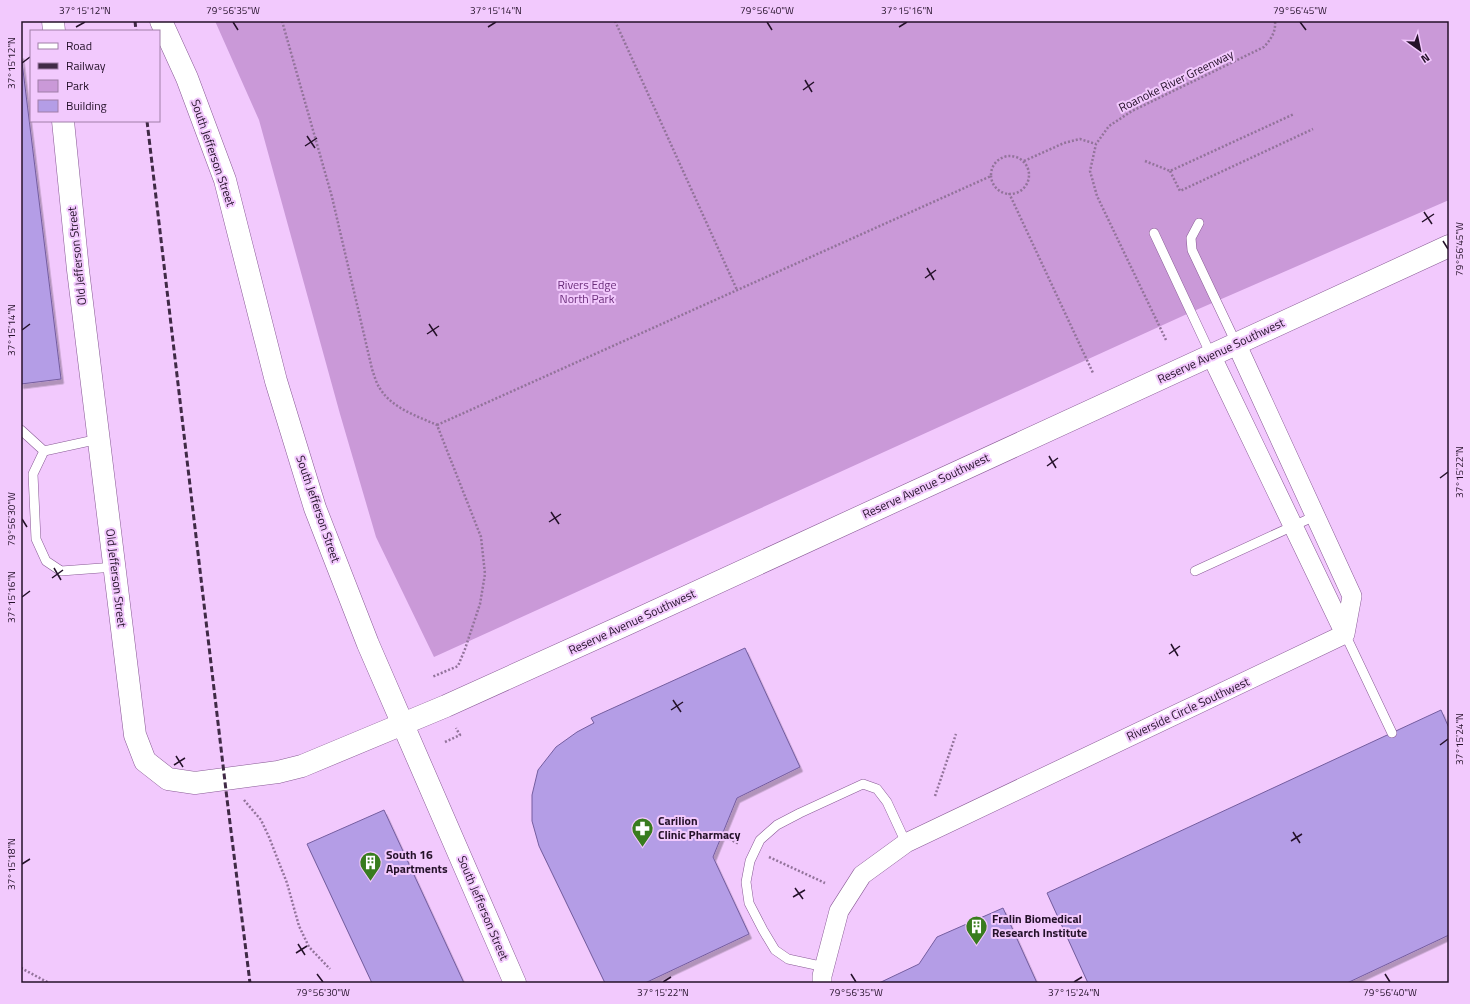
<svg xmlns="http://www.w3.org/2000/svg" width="1470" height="1004" font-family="'Titillium Web',sans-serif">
	<defs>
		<filter id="shadow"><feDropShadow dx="2.5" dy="4.5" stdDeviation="0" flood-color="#0004"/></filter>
	</defs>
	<rect width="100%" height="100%" fill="#f2c9fd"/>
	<path fill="#ca99d8" d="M 215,21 L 1449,21 L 1449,200 L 1187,314 L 434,657 L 376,537 L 340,414 L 259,120 Z"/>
	<path fill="#b49de6" stroke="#745d9f" filter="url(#shadow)" d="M 21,54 L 61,379 L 21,384 Z
		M 745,648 L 800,767 L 737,798 L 713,857 L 749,934 L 645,983 L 605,983 L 539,846 L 532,821 L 532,795 L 538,770 L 556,747 L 577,732 L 594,723 L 591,718 Z
		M 1441,710 L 1449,728 L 1449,935 L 1347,983 L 1088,983 L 1047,893 Z
		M 384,810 L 464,983 L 372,983 L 307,844 Z
		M 1003,908 L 1037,983 L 879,983 L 919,964 L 937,937 Z"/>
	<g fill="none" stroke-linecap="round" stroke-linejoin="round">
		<defs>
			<path id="lane" d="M 1199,223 L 1191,238 L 1192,250 L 1236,343
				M 1154,233 L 1211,355
				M 21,430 L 44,451 L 99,439
				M 44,451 L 33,474 L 36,539 L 46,561 L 61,571 L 115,567
				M 1195,571 L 1315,516
				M 1345,634 L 1392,733
				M 825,967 L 788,959 L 775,950 L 763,930 L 749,903 L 746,882 L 750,861 L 760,840 L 777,825 L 800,813 L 863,784 L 877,789 L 887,802 L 906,843"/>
			<path id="street" d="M 1236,343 L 1352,596 L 1345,634
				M 1211,355 L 1345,634
				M 822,983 L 822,976 L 839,911 L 862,875 L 906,843 L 1345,634"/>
			<path id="secondary" d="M 53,21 L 54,31
				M 161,21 L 187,78 L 225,180 L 276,381 L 315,508 L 368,644 L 515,983
				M 63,121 L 78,270 L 135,735 L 145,761 L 168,779 L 195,783 L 278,772 L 302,766 L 446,706 L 625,625 L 1449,246"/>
		</defs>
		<use href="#lane" stroke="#885a95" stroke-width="10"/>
		<use href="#street" stroke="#885a95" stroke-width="20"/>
		<use href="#secondary" stroke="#885a95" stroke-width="23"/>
		<path stroke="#92739a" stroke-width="2.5" stroke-dasharray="2 2" stroke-linecap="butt" d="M 282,21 L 332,197 L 372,369 C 374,375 376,382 379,387 C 391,408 417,416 437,425 L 481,537 L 485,574 L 480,604 L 465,649 L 458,666 L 432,677
			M 615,21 L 737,290
			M991 175a19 19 0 1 1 38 0a19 19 0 1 1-38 0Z
			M 1024,161 L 1064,143 L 1080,139 L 1096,144
			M 1145,161 L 1170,171 L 1294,114
			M 1170,171 L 1180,191 L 1313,129
			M 1009,193 L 1093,373
			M 1166,340 L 1097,196 L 1090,171 L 1096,144 L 1109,126 L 1132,111 L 1264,47 C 1271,39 1276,32 1275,21
			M 437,425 L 991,176
			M 445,742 L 460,735 L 456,728
			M 935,796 L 956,734
			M 244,800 L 261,820 L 269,837 L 287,883 L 299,926 L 309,947 L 330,969
			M 722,835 L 739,844
			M 769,857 L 825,883
			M 21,968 L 49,983"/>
		<use href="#lane" stroke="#fff" stroke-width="9"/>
		<use href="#street" stroke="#fff" stroke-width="19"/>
		<use href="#secondary" stroke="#fff" stroke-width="22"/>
		<path stroke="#402a46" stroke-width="3" stroke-dasharray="6 3" stroke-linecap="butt" d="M 135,21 L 136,31
			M 147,121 L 227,799 L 250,983"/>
	</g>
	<path fill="none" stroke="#241129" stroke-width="1.5" d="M 233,22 L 238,30M 767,22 L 772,30M 1300,22 L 1306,30M 76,27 L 85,22M 488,27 L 496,22M 899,27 L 907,22M 22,63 L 30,57M 805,80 L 812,92M 803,90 L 814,82M 307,136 L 315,148M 305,146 L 317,138M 1424,212 L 1432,224M 1422,222 L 1434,214M 1443,241 L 1448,249M 927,268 L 934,280M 925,278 L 936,270M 429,324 L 437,336M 22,330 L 30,324M 427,334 L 439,326M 1049,456 L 1056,468M 1047,466 L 1058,458M 1440,478 L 1448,472M 551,512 L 559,524M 22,519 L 27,527M 549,522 L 561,514M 54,568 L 61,580M 52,578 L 63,570M 22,597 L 30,591M 1171,644 L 1178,656M 1169,654 L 1180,646M 673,700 L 681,712M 671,710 L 683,702M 1440,745 L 1448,739M 176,756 L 183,767M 174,765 L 185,758M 1293,832 L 1300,843M 1291,841 L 1302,834M 22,864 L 30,859M 795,888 L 803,899M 793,897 L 805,890M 298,944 L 305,955M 296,953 L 307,946M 317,974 L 323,982M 851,974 L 856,982M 1385,974 L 1390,982M 663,982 L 671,977M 1074,982 L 1082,977"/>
	<defs>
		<symbol id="pharmacy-pin" viewBox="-11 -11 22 30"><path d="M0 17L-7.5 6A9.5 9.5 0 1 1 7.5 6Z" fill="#387c1e" stroke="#f2c9fd"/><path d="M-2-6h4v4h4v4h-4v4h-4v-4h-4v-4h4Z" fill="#fff"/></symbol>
		<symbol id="building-pin" viewBox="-11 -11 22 30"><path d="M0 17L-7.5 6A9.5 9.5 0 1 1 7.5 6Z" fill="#387c1e" stroke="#f2c9fd"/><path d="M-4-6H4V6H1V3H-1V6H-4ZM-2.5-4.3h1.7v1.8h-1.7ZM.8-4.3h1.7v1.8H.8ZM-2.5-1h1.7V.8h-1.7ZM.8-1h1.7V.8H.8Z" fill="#fff"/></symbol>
	</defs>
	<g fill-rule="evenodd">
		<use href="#pharmacy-pin" x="630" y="816" width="25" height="34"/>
		<use href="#building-pin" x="358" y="850" width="25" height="34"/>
		<use href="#building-pin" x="964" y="914" width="25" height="34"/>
	</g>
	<g text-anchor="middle" stroke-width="4" stroke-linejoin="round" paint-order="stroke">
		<g font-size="12" fill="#241129" stroke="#f2c9fd">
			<text transform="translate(1176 81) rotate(-26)" y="4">Roanoke River Greenway</text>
			<text transform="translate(213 153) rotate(71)" y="4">South Jefferson Street</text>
			<text transform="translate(77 256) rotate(-96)" y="4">Old Jefferson Street</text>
			<text transform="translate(1221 351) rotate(-25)" y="4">Reserve Avenue Southwest</text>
			<text transform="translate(926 486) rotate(-25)" y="4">Reserve Avenue Southwest</text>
			<text transform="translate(318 509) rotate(71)" y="4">South Jefferson Street</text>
			<text transform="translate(116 578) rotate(83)" y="4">Old Jefferson Street</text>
			<text transform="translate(632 622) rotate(-25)" y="4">Reserve Avenue Southwest</text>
			<text transform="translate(1188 709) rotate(-25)" y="4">Riverside Circle Southwest</text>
			<text transform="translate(483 908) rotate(67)" y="4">South Jefferson Street</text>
		</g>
		<g font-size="12" fill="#6b2e7b" stroke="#f2c9fd">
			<text x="587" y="289">Rivers Edge<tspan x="587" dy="14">North Park</tspan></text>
		</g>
		<g font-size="12" font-weight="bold" fill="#241129" stroke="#f2c9fd" text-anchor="start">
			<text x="658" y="825">Carilion<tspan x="658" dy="14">Clinic Pharmacy</tspan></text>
			<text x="386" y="859">South 16<tspan x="386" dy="14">Apartments</tspan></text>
			<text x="992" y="923">Fralin Biomedical<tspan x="992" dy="14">Research Institute</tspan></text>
		</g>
	</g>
	<rect width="1470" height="1004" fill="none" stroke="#f2c9fd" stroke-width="44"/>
	<rect x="30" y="30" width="130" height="92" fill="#f2c9fd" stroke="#a07fa8"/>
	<rect x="38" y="43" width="20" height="6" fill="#ffffff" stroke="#a07fa8"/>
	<text x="66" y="50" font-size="12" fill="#241129">Road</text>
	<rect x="38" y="63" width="20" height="6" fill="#402a46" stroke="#a07fa8"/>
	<text x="66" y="70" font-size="12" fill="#241129">Railway</text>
	<rect x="38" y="80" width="20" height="12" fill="#ca99d8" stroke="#a07fa8"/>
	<text x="66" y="90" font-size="12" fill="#241129">Park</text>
	<rect x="38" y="100" width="20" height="12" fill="#b49de6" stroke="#a07fa8"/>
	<text x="66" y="110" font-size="12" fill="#241129">Building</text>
	<g transform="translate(1420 50) rotate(147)" stroke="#f2c9fd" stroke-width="3" paint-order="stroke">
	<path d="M0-3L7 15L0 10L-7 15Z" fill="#241129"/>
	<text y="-6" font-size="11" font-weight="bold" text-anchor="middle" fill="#241129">N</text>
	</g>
	<rect x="22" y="22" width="1426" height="960" fill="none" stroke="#241129" stroke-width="1.5"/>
	<g font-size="10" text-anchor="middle" fill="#241129">
		<text x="85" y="14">37°15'12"N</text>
		<text x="233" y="14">79°56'35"W</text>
		<text x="496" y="14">37°15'14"N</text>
		<text x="767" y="14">79°56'40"W</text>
		<text x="907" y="14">37°15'16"N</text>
		<text x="1300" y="14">79°56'45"W</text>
		<text transform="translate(11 63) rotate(-90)" y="4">37°15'12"N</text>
		<text transform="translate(1459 249) rotate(-90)" y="4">79°56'45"W</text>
		<text transform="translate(11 330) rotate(-90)" y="4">37°15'14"N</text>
		<text transform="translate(1459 472) rotate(-90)" y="4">37°15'22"N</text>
		<text transform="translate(11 519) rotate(-90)" y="4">79°56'30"W</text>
		<text transform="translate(11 597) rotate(-90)" y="4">37°15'16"N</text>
		<text transform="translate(1459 739) rotate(-90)" y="4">37°15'24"N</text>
		<text transform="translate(11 864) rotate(-90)" y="4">37°15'18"N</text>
		<text x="323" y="996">79°56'30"W</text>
		<text x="663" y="996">37°15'22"N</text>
		<text x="856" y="996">79°56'35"W</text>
		<text x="1074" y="996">37°15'24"N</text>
		<text x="1390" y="996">79°56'40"W</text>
	</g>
</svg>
